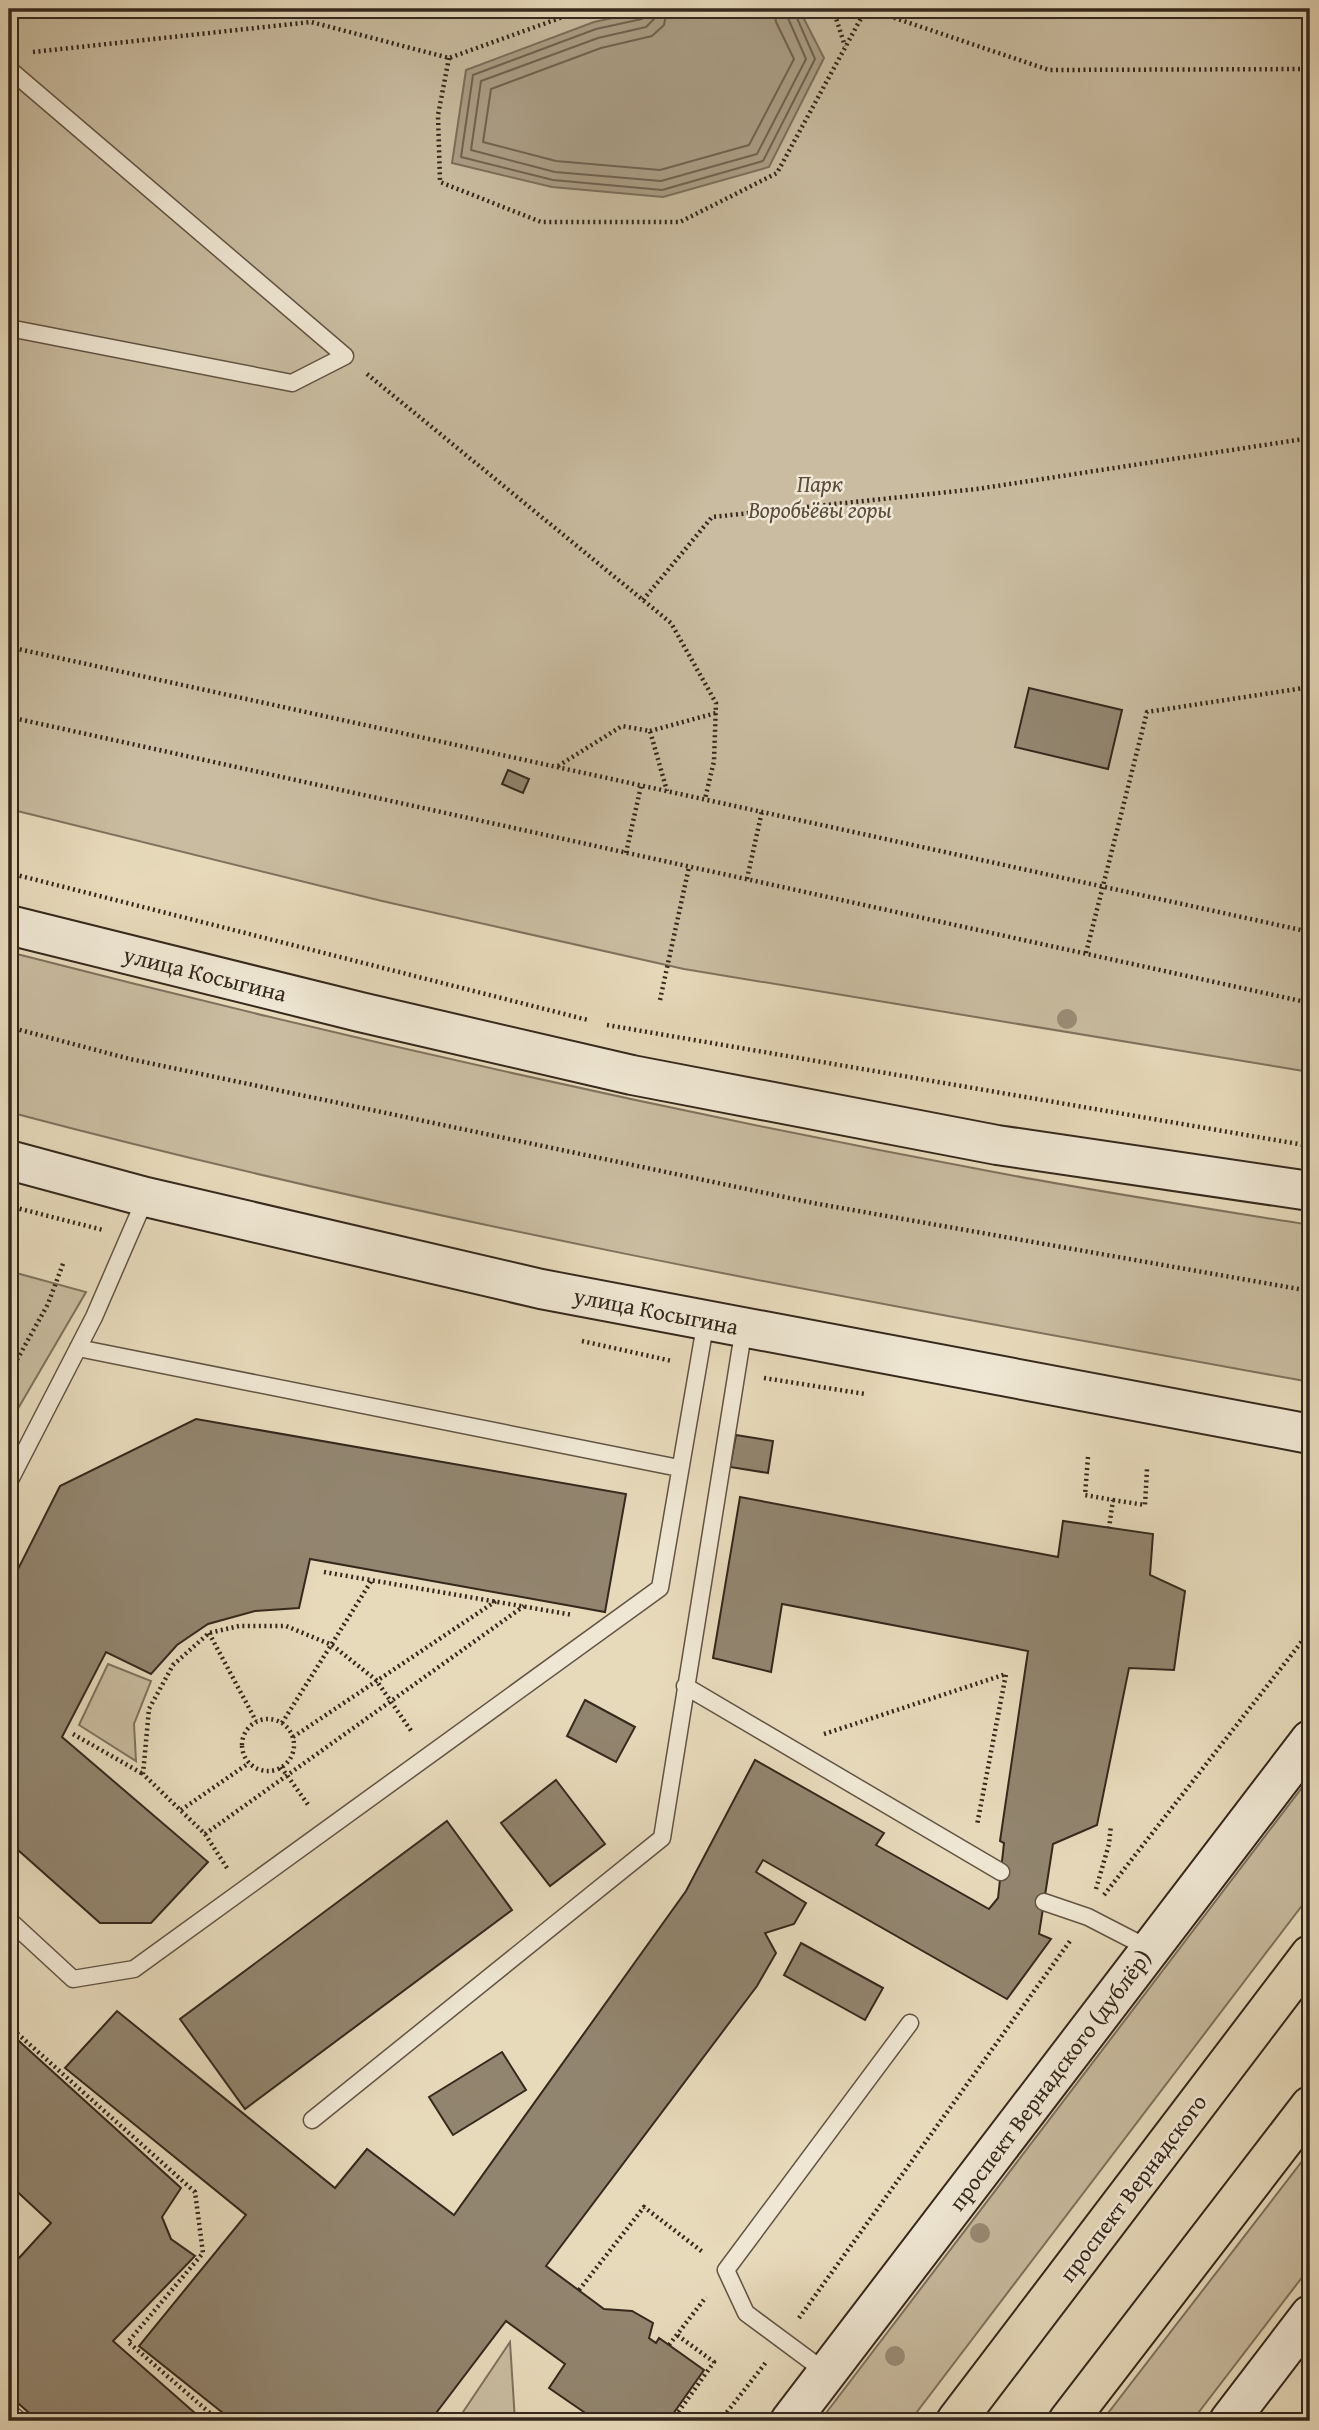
<svg xmlns="http://www.w3.org/2000/svg" width="1319" height="2430" font-family="'Gentium Book Plus',serif">
	<rect width="100%" height="100%" fill="#e7dabb"/>
	<filter id="stains"><feTurbulence type="fractalNoise" baseFrequency=".00286" numOctaves="4"/><feColorMatrix values="0 0 0 0 .2 0 0 0 0 .09 0 0 0 0 .02 0 0 0 .5 -.17"/></filter>
	<radialGradient id="worn" r=".72"><stop offset=".6" stop-color="#630" stop-opacity="0"/><stop offset="1" stop-color="#630" stop-opacity=".3"/></radialGradient>
	<path fill="#c9bca0" stroke="#7f725e" stroke-width="2" d="M 9,9 L 1310,9 L 1310,1072 L 684,969 L 382,901 L 9,809 Z
		M 9,952 C 335,1036 663,1110 994,1172 C 1099,1192 1205,1208 1310,1225 L 1310,1382 C 874,1303 438,1226 9,1112 Z
		M 9,1271 L 86,1292 L 9,1424 Z
		M 108,1664 L 151,1681 L 134,1724 L 136,1761 L 79,1725 Z
		M 1310,1777 L 1310,1895 L 910,2421 L 820,2421 Z
		M 1310,2151 L 1310,2267 L 1192,2421 L 1102,2421 Z
		M 510,2342 L 515,2421 L 457,2421 Z"/>
	<path fill="#aa9d85" stroke="#7b6e5b" stroke-width="2" d="M 655,9 L 799,9 L 824,58 L 769,167 L 663,197 L 552,187 L 452,163 L 466,70 L 594,22 Z"/>
	<g fill="none" stroke-linecap="round" stroke-linejoin="round">
		<path stroke="#706251" stroke-width="2" d="M 648,9 L 642,19 L 596,29 L 473,75 L 461,157 L 553,180 L 662,190 L 763,161 L 815,59 L 793,9
			M 657,9 L 654,19 L 646,27 L 598,38 L 481,81 L 471,150 L 555,172 L 661,181 L 757,154 L 806,59 L 784,9
			M 667,9 L 664,25 L 652,36 L 601,48 L 491,89 L 483,142 L 556,161 L 660,170 L 749,145 L 794,59 L 776,22 L 774,9"/>
	</g>
	<path fill="#92856f" stroke="#35281d" stroke-width="2" d="M 1029,688 L 1122,710 L 1108,769 L 1015,747 Z
		M 508,770 L 529,779 L 523,793 L 502,784 Z
		M 196,1419 L 626,1494 L 605,1612 L 310,1559 L 299,1608 L 255,1611 L 208,1624 L 177,1645 L 151,1674 L 106,1652 L 62,1737 L 208,1862 L 151,1923 L 100,1923 L 9,1842 L 9,1587 L 60,1486 Z
		M 736,1435 L 773,1441 L 768,1473 L 730,1467 Z
		M 740,1497 L 1058,1557 L 1063,1521 L 1153,1534 L 1150,1575 L 1185,1591 L 1174,1670 L 1129,1668 L 1097,1825 L 1053,1844 L 1039,1934 L 1051,1939 L 1007,1999 L 763,1860 L 756,1872 L 806,1903 L 794,1924 L 765,1933 L 776,1953 L 757,1986 L 546,2266 L 604,2309 L 632,2311 L 653,2323 L 649,2338 L 656,2343 L 659,2338 L 704,2370 L 668,2421 L 597,2421 L 549,2388 L 565,2364 L 506,2321 L 430,2421 L 233,2421 L 139,2346 L 246,2215 L 65,2068 L 117,2011 L 335,2188 L 367,2149 L 454,2215 L 686,1891 L 755,1760 L 884,1833 L 876,1845 L 989,1909 L 998,1898 L 1004,1843 L 1000,1841 L 1028,1651 L 782,1604 L 771,1672 L 713,1658 Z
		M 585,1700 L 635,1727 L 616,1762 L 567,1736 Z
		M 556,1780 L 605,1844 L 550,1886 L 501,1823 Z
		M 447,1821 L 512,1910 L 245,2109 L 180,2019 Z
		M 801,1943 L 883,1988 L 865,2020 L 784,1975 Z
		M 9,2032 L 181,2188 L 162,2217 L 171,2239 L 195,2256 L 113,2341 L 204,2421 L 52,2421 L 46,2416 L 43,2421 L 38,2421 L 9,2395 L 9,2269 L 51,2223 L 9,2184 Z
		M 502,2052 L 526,2090 L 453,2135 L 429,2097 Z"/>
	<g fill="none" stroke-linecap="round" stroke-linejoin="round">
		<defs>
			<path id="lane" d="M 9,69 L 345,356 L 292,383 L 9,328
				M 78,1348 L 679,1468
				M 9,1482 L 94,1317 L 146,1197
				M 685,1686 L 1001,1872
				M 1044,1902 L 1088,1917 L 1150,1949
				M 9,1920 L 73,1979 L 134,1969 L 660,1588 L 706,1320
				M 312,2120 L 662,1838 L 744,1327
				M 827,2373 L 746,2313 L 726,2270 L 910,2023
				M 9,2412 L 20,2421"/>
			<path id="secondary" d="M 9,925 L 360,1012 L 632,1075 L 997,1145 L 1310,1191
				M 9,1160 L 146,1197 L 541,1289 L 1310,1434
				M 790,2421 L 1310,1740
				M 1229,2421 L 1310,2315"/>
			<path id="primary" d="M 956,2421 L 1310,1955
				M 1068,2421 L 1310,2106"/>
		</defs>
		<use href="#lane" stroke="#625444" stroke-width="19"/>
		<use href="#secondary" stroke="#35281d" stroke-width="42"/>
		<use href="#primary" stroke="#35281d" stroke-width="42"/>
		<path stroke="#35281d" stroke-width="4.5" stroke-dasharray="2 3.5" stroke-linecap="butt" d="M 833,9 L 845,46
			M 868,9 L 1049,70 L 1310,69
			M 33,52 L 311,22 L 449,58 L 585,9
			M 449,58 L 438,115 L 440,182 L 541,222 L 680,222 L 777,173 L 866,9
			M 367,374 L 671,623 L 716,703 L 714,761 L 705,799
			M 643,600 L 712,517 L 977,489 L 1310,438
			M 9,647 L 1310,932
			M 9,717 L 1310,1003
			M 650,731 L 716,713
			M 558,766 L 622,726 L 650,731 L 667,791
			M 626,853 L 641,786
			M 9,873 L 588,1020
			M 747,879 L 762,811
			M 1086,953 L 1147,712 L 1310,687
			M 660,1000 L 689,867
			M 607,1025 L 1310,1146
			M 9,1027 L 130,1059 L 813,1203 L 1310,1291
			M 9,1206 L 103,1230
			M 582,1341 L 672,1361
			M 9,1374 L 48,1304 L 64,1261
			M 764,1378 L 865,1394
			M 1088,1457 L 1085,1495 L 1113,1500 L 1109,1528
			M 1113,1500 L 1145,1505 L 1147,1469
			M 324,1572 L 573,1615
			M 209,1633 L 256,1721
			M242 1745a26 26 0 1 1 52 0a26 26 0 1 1-52 0Z
			M 282,1723 L 372,1580
			M 73,1734 L 143,1774
			M 824,1734 L 1006,1674 L 977,1825
			M 293,1737 L 496,1601
			M 281,1767 L 309,1806
			M 181,1810 L 249,1763
			M 205,1834 L 524,1606
			M 227,1868 L 205,1834 L 143,1774 L 149,1709 L 173,1665 L 209,1633 L 239,1626 L 286,1626 L 332,1645 L 376,1680 L 412,1732
			M 1096,1889 L 1109,1844 L 1111,1825
			M 1104,1895 L 1310,1631
			M 9,2026 L 195,2192 L 203,2253 L 128,2342 L 219,2421
			M 579,2290 L 644,2207 L 704,2253
			M 799,2318 L 1070,1941
			M 669,2345 L 706,2297
			M 672,2421 L 714,2362 L 677,2335
			M 720,2421 L 767,2361
			M 1309,2421 L 1310,2420"/>
		<use href="#lane" stroke="#efe7d3" stroke-width="16"/>
		<use href="#secondary" stroke="#efe7d3" stroke-width="38"/>
		<use href="#primary" stroke="#e7dabb" stroke-width="38"/>
	</g>
	<g fill="#998c76">
		<circle cx="1067" cy="1019" r="10"/>
		<circle cx="980" cy="2233" r="10"/>
		<circle cx="895" cy="2356" r="10"/>
	</g>
	<g text-anchor="middle" stroke-width="5" stroke-linejoin="round" paint-order="stroke">
		<g font-size="23" font-style="italic" fill="#5a4d3e" stroke="#efe7d3">
			<text x="820" y="492">Парк<tspan x="820" dy="26">Воробьёвы горы</tspan></text>
		</g>
		<g font-size="23" fill="#35281d" stroke="#efe7d3">
			<text transform="translate(205 974) rotate(14)" y="8">улица Косыгина</text>
			<text transform="translate(656 1311) rotate(11)" y="8">улица Косыгина</text>
			<text transform="translate(1050 2080) rotate(-53)" y="8">проспект Вернадского (дублёр)</text>
			<text transform="translate(1133 2188) rotate(-53)" y="8">проспект Вернадского</text>
		</g>
	</g>
	<rect width="1319" height="2430" fill="none" stroke="#e7dabb" stroke-width="35"/>
	<rect x="10" y="10" width="1298" height="2409" fill="none" stroke="#35281d" stroke-width="3.5"/>
	<rect x="18" y="18" width="1284" height="2395" fill="none" stroke="#35281d" stroke-width="2"/>
	<rect width="100%" height="100%" filter="url(#stains)"/>
	<rect width="100%" height="100%" fill="url(#worn)"/>
</svg>
